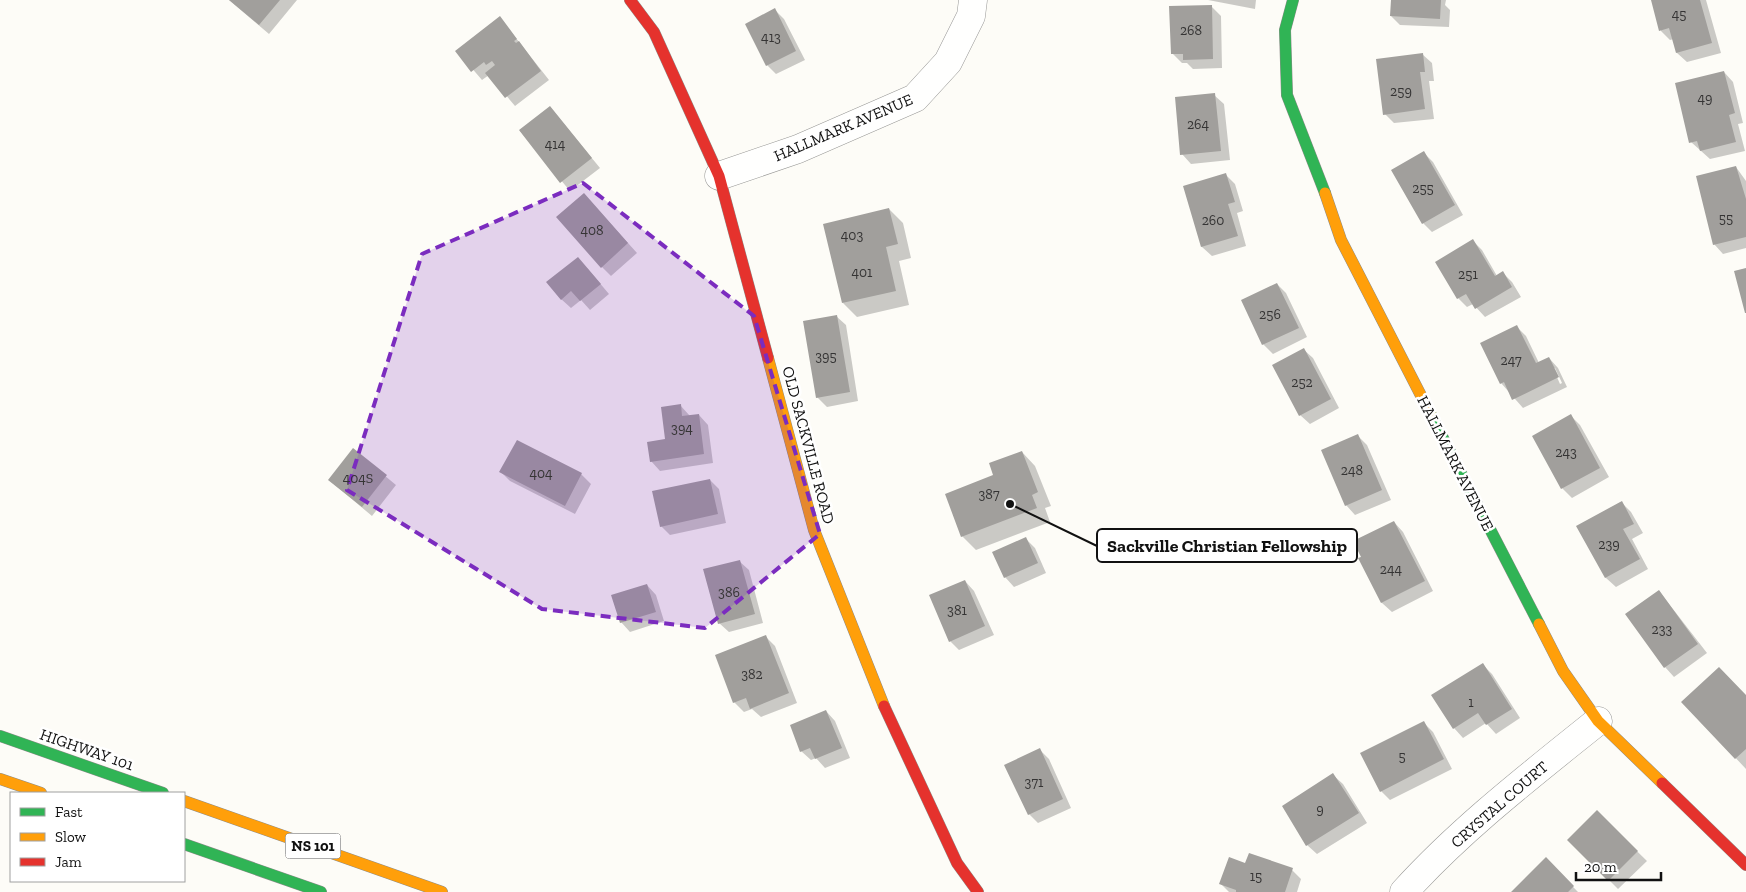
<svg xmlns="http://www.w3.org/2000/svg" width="1746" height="892" font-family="'Zilla Slab',serif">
	<rect width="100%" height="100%" fill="#fdfcf7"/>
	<path fill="#0003" fill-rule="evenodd" d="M 229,0 L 297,0 L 269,34 Z
		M 1208,0 L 1256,0 L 1255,9 Z
		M 1392,0 L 1446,0 L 1445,5 L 1450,10 L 1449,27 L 1400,25 L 1391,16 Z
		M 1652,0 L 1706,0 L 1721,53 L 1687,62 L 1677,53 L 1674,39 L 1670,40 L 1661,31 Z
		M 1211,6 L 1221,16 L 1222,68 L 1193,69 L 1187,63 L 1182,63 L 1172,53 Z
		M 775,10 L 784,19 L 805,60 L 776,74 L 767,65 Z
		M 500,18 L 549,80 L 515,106 L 489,75 L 482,80 L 457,51 Z
		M 1422,54 L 1432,63 L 1434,81 L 1429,81 L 1434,119 L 1394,123 L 1385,114 Z
		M 1724,72 L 1733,82 L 1743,123 L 1738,124 L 1745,151 L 1710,159 L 1691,142 Z
		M 1214,95 L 1224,104 L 1230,160 L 1191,164 L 1182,154 Z
		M 550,107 L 600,168 L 570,191 L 520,131 Z
		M 1424,153 L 1433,162 L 1463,215 L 1432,232 L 1423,223 Z
		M 1736,167 L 1746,181 L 1746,248 L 1723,254 L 1714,244 Z
		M 1226,175 L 1235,184 L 1243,211 L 1237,213 L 1246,246 L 1212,256 L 1202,247 L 1184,187 Z
		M 593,204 L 637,253 L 611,276 L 602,267 Z
		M 889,209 L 903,223 L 911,258 L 899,261 L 909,305 L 857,317 L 843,303 Z
		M 1473,241 L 1482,250 L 1497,276 L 1503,273 L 1512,282 L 1521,297 L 1485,317 L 1473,304 L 1467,307 L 1458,298 Z
		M 587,268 L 609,294 L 590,310 L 581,300 L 571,308 L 561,299 Z
		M 1277,284 L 1286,293 L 1307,337 L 1273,354 L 1263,344 Z
		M 836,316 L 846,325 L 858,401 L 827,407 L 817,397 Z
		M 1517,327 L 1526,336 L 1539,363 L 1549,358 L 1558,368 L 1567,387 L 1523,408 L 1501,383 ZM 1553,368 L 1555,368 L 1562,383 L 1560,384 Z
		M 1303,349 L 1313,358 L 1339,408 L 1310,424 L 1300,415 Z
		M 680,405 L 690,416 L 699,415 L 708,425 L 713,463 L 660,471 L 651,461 L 667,440 Z
		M 1571,416 L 1580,425 L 1609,477 L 1572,498 L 1562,488 L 1534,437 Z
		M 1358,436 L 1367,445 L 1391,500 L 1355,515 L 1346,505 Z
		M 517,441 L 581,474 L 591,484 L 575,514 L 510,481 L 501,472 Z
		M 354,450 L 396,485 L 372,516 L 329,480 Z
		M 1022,452 L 1035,466 L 1051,506 L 1045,508 L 1050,522 L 976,550 L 962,536 L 995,476 Z
		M 710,480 L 719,489 L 726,523 L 670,535 L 661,526 Z
		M 1621,502 L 1631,512 L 1643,533 L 1632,539 L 1648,569 L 1616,587 L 1606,578 L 1578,526 Z
		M 1394,522 L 1403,532 L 1433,591 L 1392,612 L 1382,603 L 1360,558 Z
		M 1026,539 L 1035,548 L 1046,573 L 1014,587 L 1005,577 Z
		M 739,561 L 749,570 L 763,623 L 729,632 L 719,623 Z
		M 965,581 L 974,591 L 994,635 L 959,650 L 950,641 Z
		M 647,585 L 656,595 L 664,621 L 630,632 L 621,622 Z
		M 1659,591 L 1707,653 L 1674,677 L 1665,667 L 1627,614 Z
		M 766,637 L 775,646 L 797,703 L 761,717 L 752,709 L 744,712 L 734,702 Z
		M 1482,664 L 1492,674 L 1520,718 L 1496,734 L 1486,723 L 1463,738 L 1454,728 Z
		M 1746,696 L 1746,769 L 1683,702 Z
		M 826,711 L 835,721 L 850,758 L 825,768 L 816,758 L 811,760 L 801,751 Z
		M 1424,723 L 1433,732 L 1452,769 L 1390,800 L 1381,791 Z
		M 1040,750 L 1049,759 L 1071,808 L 1038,823 L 1029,814 Z
		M 1333,775 L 1343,784 L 1367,823 L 1317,854 L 1307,845 Z
		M 1597,812 L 1647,861 L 1618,889 L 1569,840 Z
		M 1546,859 L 1578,892 L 1513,892 Z
		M 1246,865 L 1292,870 L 1301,879 L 1297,892 L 1229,892 L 1221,884 Z"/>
	<path fill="#a19f9c" d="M 229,0 L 280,0 L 259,25 Z
		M 1391,0 L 1441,0 L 1440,19 L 1390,16 Z
		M 1651,0 L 1700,0 L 1712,43 L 1676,53 L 1669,28 L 1659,31 Z
		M 1212,5 L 1213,59 L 1183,60 L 1183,54 L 1171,54 L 1169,6 Z
		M 775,8 L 796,51 L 766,66 L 745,24 Z
		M 500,16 L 517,39 L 514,41 L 516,43 L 519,41 L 541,71 L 505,98 L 485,73 L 495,65 L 492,61 L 486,65 L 484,62 L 471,72 L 455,51 Z
		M 1423,53 L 1425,72 L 1420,72 L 1425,109 L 1383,115 L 1376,59 Z
		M 1724,71 L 1735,113 L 1729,115 L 1736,142 L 1700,151 L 1697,141 L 1689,143 L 1675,83 Z
		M 1215,93 L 1221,151 L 1180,155 L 1175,97 Z
		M 550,106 L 592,158 L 560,183 L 519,130 Z
		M 1424,151 L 1455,205 L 1422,224 L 1391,170 Z
		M 1736,166 L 1746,199 L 1746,237 L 1713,245 L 1696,176 Z
		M 1226,173 L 1235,202 L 1228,204 L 1238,236 L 1201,247 L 1183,186 Z
		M 584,193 L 628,243 L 601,268 L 556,217 Z
		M 889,208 L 898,244 L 886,247 L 896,291 L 842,303 L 823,224 Z
		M 1473,239 L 1495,276 L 1503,271 L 1512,287 L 1475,309 L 1466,294 L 1457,299 L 1435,262 Z
		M 578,257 L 601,284 L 580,301 L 571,291 L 561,300 L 546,282 Z
		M 1746,268 L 1746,313 L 1745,313 L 1734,271 Z
		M 1277,283 L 1299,328 L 1262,345 L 1241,300 Z
		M 837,315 L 850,392 L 816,398 L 803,321 Z
		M 1517,325 L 1536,363 L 1549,357 L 1559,377 L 1512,400 L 1504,382 L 1500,384 L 1480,343 Z
		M 1304,348 L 1331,399 L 1299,416 L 1272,365 Z
		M 681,404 L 682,416 L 699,414 L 704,454 L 650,462 L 647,442 L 665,439 L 661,407 Z
		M 1571,414 L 1600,468 L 1561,489 L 1532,436 Z
		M 1358,434 L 1382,490 L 1345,506 L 1321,450 Z
		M 517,440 L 582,473 L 565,506 L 499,472 Z
		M 353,448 L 387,475 L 362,507 L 328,480 Z
		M 1022,451 L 1038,492 L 1032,495 L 1037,508 L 961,537 L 945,494 L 993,475 L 989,463 Z
		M 710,479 L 718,514 L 660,527 L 652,491 Z
		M 1622,501 L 1634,524 L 1623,529 L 1640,559 L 1605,578 L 1576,526 Z
		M 1394,521 L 1425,581 L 1381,603 L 1358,558 L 1361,557 L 1353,541 Z
		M 1026,537 L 1038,563 L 1004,578 L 992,552 Z
		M 740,560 L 755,614 L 718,624 L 703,569 Z
		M 965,580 L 985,626 L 949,642 L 929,595 Z
		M 647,584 L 656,612 L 620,623 L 611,595 Z
		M 1659,590 L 1698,644 L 1664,668 L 1625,614 Z
		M 766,635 L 789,693 L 750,709 L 746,698 L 733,703 L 715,655 Z
		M 1483,663 L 1512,709 L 1486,725 L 1478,713 L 1453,729 L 1431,695 Z
		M 1719,667 L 1746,695 L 1746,749 L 1735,759 L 1681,702 Z
		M 826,710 L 842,748 L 815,759 L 810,748 L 800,752 L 790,725 Z
		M 1424,721 L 1444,759 L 1380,792 L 1360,753 Z
		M 1040,748 L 1063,799 L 1028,815 L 1004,765 Z
		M 1333,773 L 1359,813 L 1306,846 L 1282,806 Z
		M 1597,810 L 1638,851 L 1608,881 L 1567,840 Z
		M 1249,853 L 1293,868 L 1285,892 L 1236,892 L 1236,890 L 1219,884 L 1229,857 L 1245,863 Z
		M 1546,857 L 1574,886 L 1568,892 L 1511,892 Z"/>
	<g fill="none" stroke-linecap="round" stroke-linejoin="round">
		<defs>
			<path id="street" d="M 719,176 L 798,149 L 915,98 L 948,62 L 971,16 L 973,0
				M 1404,892 C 1462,828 1531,775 1598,721"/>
			<path id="fast" d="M 1293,0 L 1285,30 L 1287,95 L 1325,193
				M 1430,413 L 1539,624
				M 0,736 L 163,793
				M 184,844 L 321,892"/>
			<path id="slow" d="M 1325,193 L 1341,240 L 1430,413
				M 768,358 L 814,530 L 884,706
				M 1539,624 L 1563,671 L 1598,721 L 1662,783
				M 0,779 L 41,793
				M 184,801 L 442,892"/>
			<path id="jam" d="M 630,0 L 654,32 L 719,176 L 768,358
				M 884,706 L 957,863 L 978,892
				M 1662,783 L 1746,865"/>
		</defs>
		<use href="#street" stroke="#979795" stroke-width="29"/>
		<use href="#fast" stroke="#8e8d8b" stroke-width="12"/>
		<use href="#slow" stroke="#8e8d8b" stroke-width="12"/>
		<use href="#jam" stroke="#8e8d8b" stroke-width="12"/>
		<use href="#street" stroke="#fffffe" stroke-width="28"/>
		<use href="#fast" stroke="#30b455" stroke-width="11"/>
		<use href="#slow" stroke="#ff9f0a" stroke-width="11"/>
		<use href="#jam" stroke="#e5322d" stroke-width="11"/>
	</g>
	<path fill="#7b2cbf" fill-opacity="0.2" stroke="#7b2cbf" stroke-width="4" stroke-dasharray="10 6" stroke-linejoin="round" d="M 583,183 L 754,316 L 820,534 L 705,628 L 542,609 L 347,490 L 422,254 Z"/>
	<g text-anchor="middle" stroke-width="5" stroke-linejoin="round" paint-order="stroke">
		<g font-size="14" fill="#353434">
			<text x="1679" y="19">45</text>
			<text x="1191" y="35">268</text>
			<text x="771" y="42">413</text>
			<text x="1401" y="96">259</text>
			<text x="1705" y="103">49</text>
			<text x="1198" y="129">264</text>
			<text x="555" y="149">414</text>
			<text x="1423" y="193">255</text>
			<text x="1726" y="223">55</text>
			<text x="1213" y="225">260</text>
			<text x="592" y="235">408</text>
			<text x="852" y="240">403</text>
			<text x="862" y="277">401</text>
			<text x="1468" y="279">251</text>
			<text x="1270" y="319">256</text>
			<text x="826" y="361">395</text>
			<text x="1511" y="365">247</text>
			<text x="1302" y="387">252</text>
			<text x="682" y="433">394</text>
			<text x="1566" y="457">243</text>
			<text x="1352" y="475">248</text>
			<text x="541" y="478">404</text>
			<text x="358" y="483">404S</text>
			<text x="989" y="499">387</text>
			<text x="1609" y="549">239</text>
			<text x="1391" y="574">244</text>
			<text x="729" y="597">386</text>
			<text x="957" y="615">381</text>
			<text x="1662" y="634">233</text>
			<text x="752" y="679">382</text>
			<text x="1471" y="707">1</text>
			<text x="1402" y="761">5</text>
			<text x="1034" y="787">371</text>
			<text x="1320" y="814">9</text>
			<text x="1256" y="881">15</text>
		</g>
		<rect fill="#fff" stroke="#585858" stroke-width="1" x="285.5" y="833.5" width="55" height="25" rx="4"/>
		<g font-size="15" font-weight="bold" fill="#111">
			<text x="313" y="851">NS 101</text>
		</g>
		<g font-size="16" fill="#111" stroke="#fff">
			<text transform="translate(843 127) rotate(-23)" y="6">HALLMARK AVENUE</text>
			<text transform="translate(809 445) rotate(75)" y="6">OLD SACKVILLE ROAD</text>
			<text transform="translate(1456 463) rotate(63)" y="6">HALLMARK AVENUE</text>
			<text transform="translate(87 749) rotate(19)" y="6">HIGHWAY 101</text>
			<text transform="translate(1499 804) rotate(-41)" y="6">CRYSTAL COURT</text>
		</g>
	</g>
	<path fill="none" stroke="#111" stroke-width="2" d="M1010 504L1097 546"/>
	<circle fill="#111" stroke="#fff" stroke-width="2" cx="1010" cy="504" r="5"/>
	<rect fill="#fff" stroke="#111" stroke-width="2" x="1097" y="529" width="260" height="33" rx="5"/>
	<g font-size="18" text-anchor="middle" font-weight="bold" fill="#111">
		<text x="1227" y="552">Sackville Christian Fellowship</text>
	</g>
	<rect x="10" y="792" width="175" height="90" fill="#ffffff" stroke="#a0a0a0"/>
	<rect x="20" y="808" width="25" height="8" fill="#30b455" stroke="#a0a0a0"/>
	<text x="55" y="817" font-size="15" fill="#111111">Fast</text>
	<rect x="20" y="833" width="25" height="8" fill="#ff9f0a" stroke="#a0a0a0"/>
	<text x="55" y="842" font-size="15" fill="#111111">Slow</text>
	<rect x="20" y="858" width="25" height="8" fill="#e5322d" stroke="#a0a0a0"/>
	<text x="55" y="867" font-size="15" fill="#111111">Jam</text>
	<path d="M1576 872v8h85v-8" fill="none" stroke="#111111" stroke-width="2.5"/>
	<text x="1584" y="872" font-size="15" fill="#111111" stroke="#ffffff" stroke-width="4" paint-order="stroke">20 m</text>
</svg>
